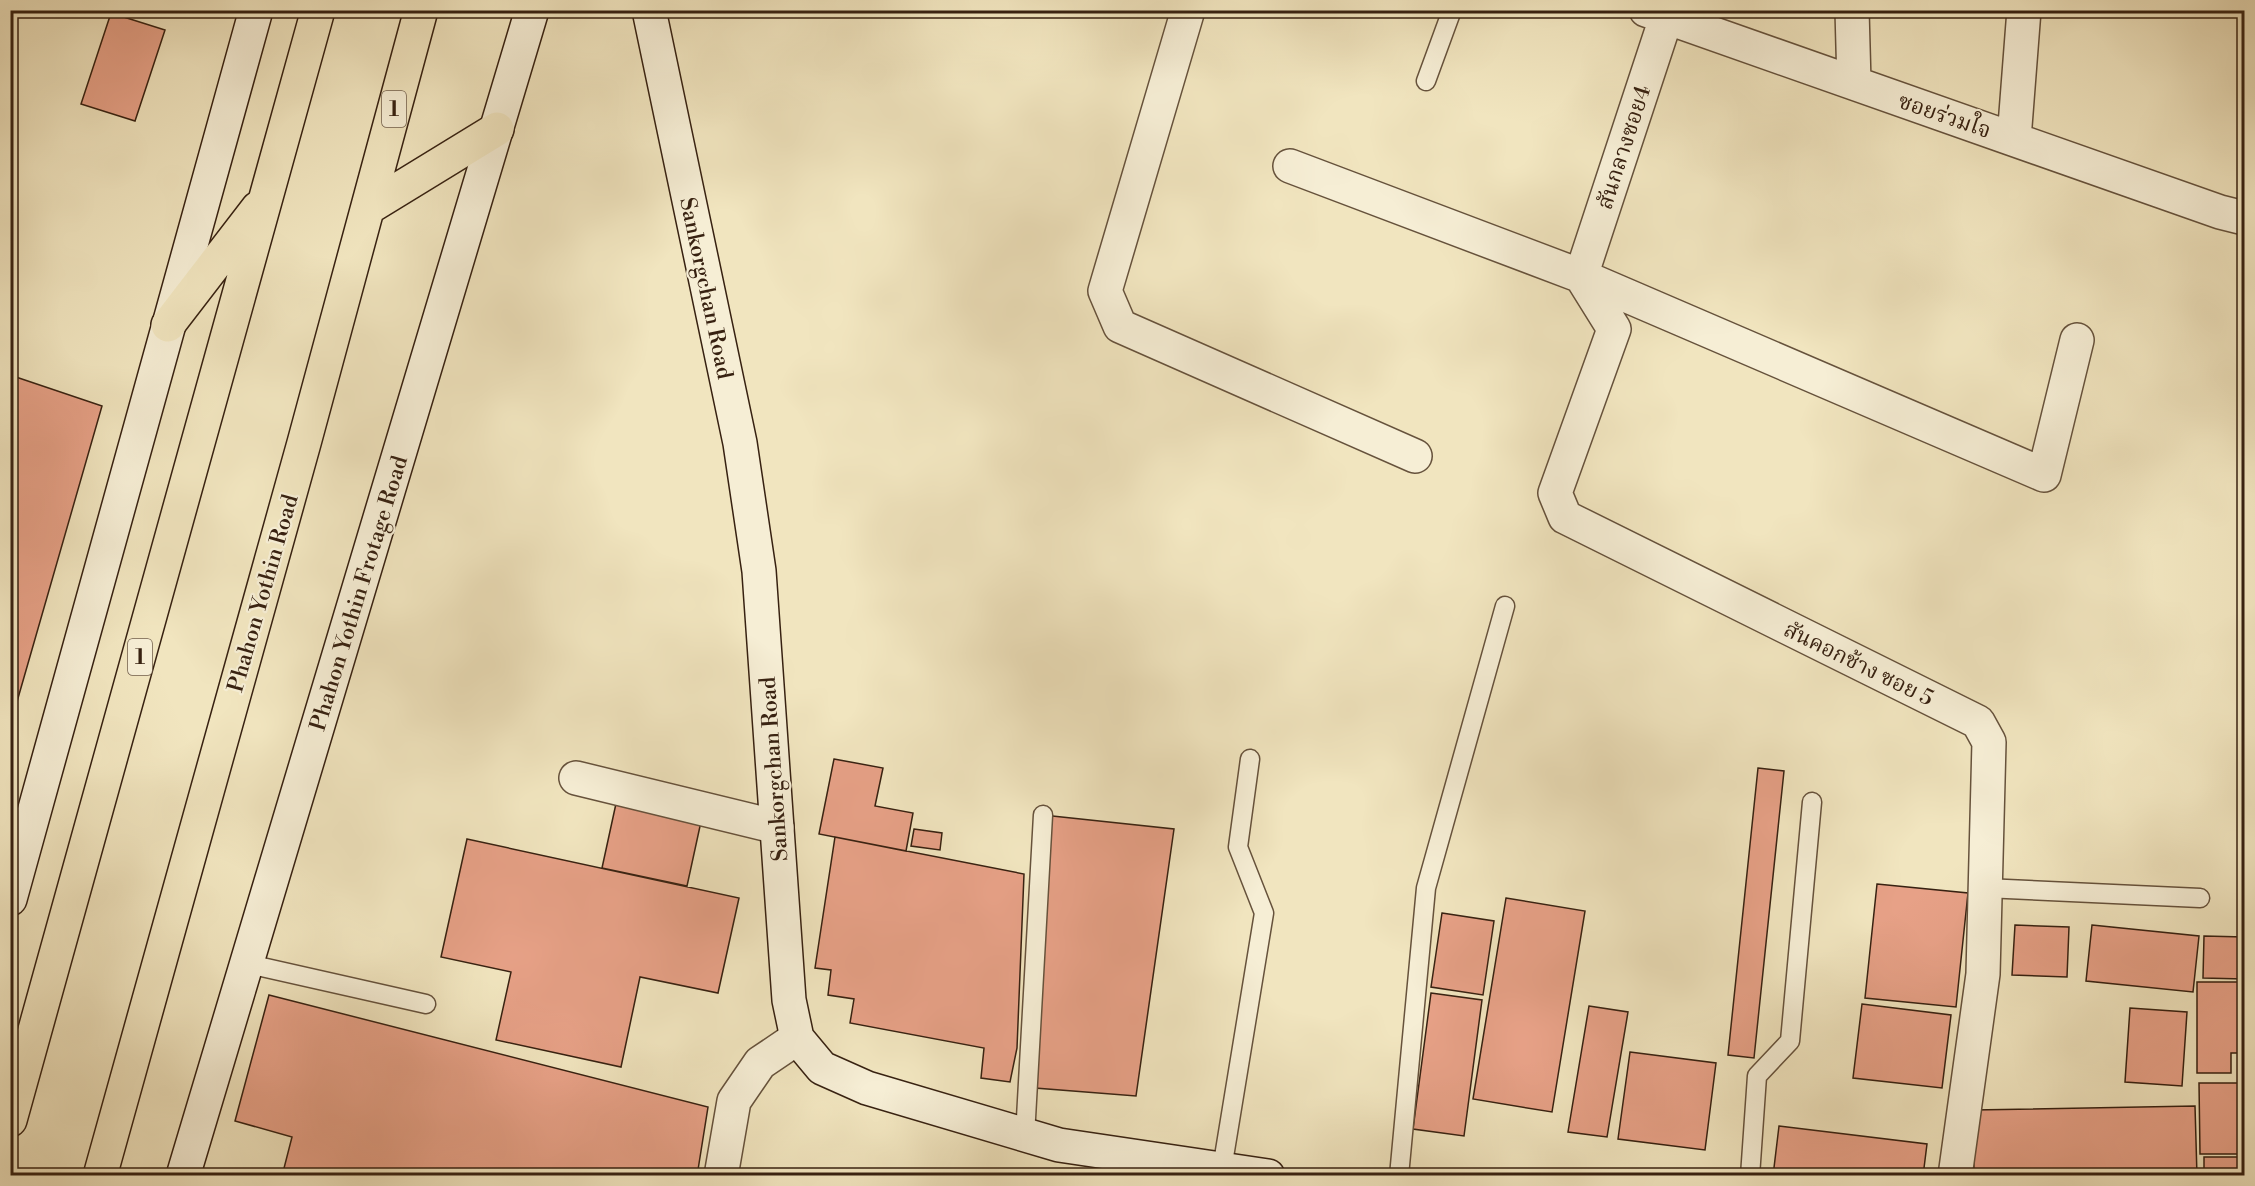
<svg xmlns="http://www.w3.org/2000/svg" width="2255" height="1186" font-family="'Libre Bodoni','Noto Serif Thai',serif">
	<rect width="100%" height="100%" fill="#f1e5bf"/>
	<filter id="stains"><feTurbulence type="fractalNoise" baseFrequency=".00333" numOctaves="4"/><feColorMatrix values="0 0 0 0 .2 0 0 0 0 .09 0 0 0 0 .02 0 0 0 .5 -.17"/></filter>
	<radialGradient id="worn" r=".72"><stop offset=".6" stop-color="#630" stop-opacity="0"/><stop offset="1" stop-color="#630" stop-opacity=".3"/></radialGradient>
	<path fill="#e7a187" stroke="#372111" stroke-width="1.5" d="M 111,13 L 165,30 L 135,121 L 81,104 Z
		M 10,375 L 102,406 L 10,726 Z
		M 834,759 L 883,768 L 875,806 L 913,813 L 906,851 L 819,834 Z
		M 1758,768 L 1784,771 L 1754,1058 L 1728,1055 Z
		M 617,799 L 702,817 L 687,886 L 602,868 Z
		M 1043,815 L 1174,829 L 1136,1096 L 1035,1088 Z
		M 914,829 L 942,833 L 940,850 L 911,846 Z
		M 835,837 L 1024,874 L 1017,1048 L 1010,1082 L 981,1078 L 984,1048 L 850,1023 L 854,999 L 828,995 L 831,970 L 815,968 Z
		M 467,839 L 739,898 L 718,993 L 640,977 L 621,1067 L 496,1040 L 511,972 L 441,957 Z
		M 1877,884 L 1968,893 L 1956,1007 L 1865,998 Z
		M 1506,898 L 1585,911 L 1552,1112 L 1473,1099 Z
		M 1442,913 L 1494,921 L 1483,995 L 1431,987 Z
		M 2015,925 L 2069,927 L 2067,977 L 2012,975 Z
		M 2092,925 L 2199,936 L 2193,992 L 2086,981 Z
		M 2204,936 L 2244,937 L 2244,979 L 2203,978 Z
		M 2197,982 L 2244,982 L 2244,1053 L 2231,1053 L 2231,1073 L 2197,1073 Z
		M 1431,993 L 1482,1000 L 1464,1136 L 1413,1129 Z
		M 269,995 L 708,1107 L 697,1176 L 282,1176 L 292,1137 L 235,1121 Z
		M 1862,1004 L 1951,1015 L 1942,1088 L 1853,1078 Z
		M 1589,1006 L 1628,1012 L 1607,1137 L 1568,1132 Z
		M 2130,1008 L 2187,1012 L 2182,1086 L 2125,1082 Z
		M 1630,1052 L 1716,1063 L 1705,1150 L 1618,1139 Z
		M 2199,1083 L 2244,1083 L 2244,1154 L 2200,1154 Z
		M 2195,1106 L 2197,1176 L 1974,1176 L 1973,1110 Z
		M 1779,1126 L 1927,1144 L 1923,1176 L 1773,1176 Z
		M 2204,1157 L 2244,1157 L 2244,1176 L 2204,1176 Z"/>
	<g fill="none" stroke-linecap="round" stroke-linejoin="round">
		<defs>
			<path id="lane" d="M 1426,81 L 1452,10
				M 1985,888 L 2200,898
				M 248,964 L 426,1004
				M 1025,1136 L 1043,815
				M 1222,1169 L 1264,913 L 1238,847 L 1250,759
				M 1399,1176 L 1426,888 L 1505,606
				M 1750,1176 L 1757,1076 L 1790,1041 L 1812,802"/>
			<path id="street" d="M 1188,10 L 1105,291 L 1120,326 L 1415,456
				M 1646,10 L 2220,212 L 2244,218
				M 1852,10 L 1854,83
				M 1666,18 L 1581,276 L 1614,329 L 1555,493 L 1565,517 L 1978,722 L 1989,742 L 1983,974 L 1955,1176
				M 2014,139 L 2024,10
				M 1290,166 L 1581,276 L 2044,475 L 2077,340
				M 576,778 L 777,827
				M 721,1176 L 734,1101 L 760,1063 L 797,1038"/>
			<path id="secondary" d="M 649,10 L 740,443 L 759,571 L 789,1000 L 797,1038 L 822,1068 L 867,1088 L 1059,1145 L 1268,1176
				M 10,899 L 256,10
				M 183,1176 L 532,10"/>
			<path id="primary" d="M 368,208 L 497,129
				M 168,325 L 258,208
				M 10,1120 L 318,10
				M 100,1176 L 304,443 L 421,10"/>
		</defs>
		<use href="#lane" stroke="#66523c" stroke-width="21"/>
		<use href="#street" stroke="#66523c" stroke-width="36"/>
		<use href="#secondary" stroke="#372111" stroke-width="36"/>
		<use href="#primary" stroke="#372111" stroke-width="36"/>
		<use href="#lane" stroke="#f6eed5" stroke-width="18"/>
		<use href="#street" stroke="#f6eed5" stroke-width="33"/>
		<use href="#secondary" stroke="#f6eed5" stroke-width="33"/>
		<use href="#primary" stroke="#f1e5bf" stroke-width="33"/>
	</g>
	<g text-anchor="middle" stroke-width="4.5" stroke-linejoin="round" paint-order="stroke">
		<g fill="#f6eed5" stroke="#705e4c" stroke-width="1.5">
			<rect x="382" y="91" width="24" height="36" rx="4.5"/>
			<rect x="128" y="639" width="24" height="36" rx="4.5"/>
		</g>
		<g font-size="21" font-weight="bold" fill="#372111">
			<text x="394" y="116">1</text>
			<text x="140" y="664">1</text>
		</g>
		<g font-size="22" fill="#372111" stroke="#f6eed5">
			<text transform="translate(1945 115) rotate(19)" y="8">ซอยร่วมใจ</text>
			<text transform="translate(1623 147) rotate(-72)" y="8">สันกลางซอย4</text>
			<text transform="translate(707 288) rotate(78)" y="8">Sankorgchan Road</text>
			<text transform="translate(262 593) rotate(-74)" y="8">Phahon Yothin Road</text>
			<text transform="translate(358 593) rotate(-73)" y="8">Phahon Yothin Frotage Road</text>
			<text transform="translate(1859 663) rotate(26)" y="8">สันคอกช้าง ซอย 5</text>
			<text transform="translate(773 769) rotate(-94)" y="8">Sankorgchan Road</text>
		</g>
	</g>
	<rect width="2255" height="1186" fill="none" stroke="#f1e5bf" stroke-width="36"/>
	<rect x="12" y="12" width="2231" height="1162" fill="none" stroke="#372111" stroke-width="3"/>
	<rect x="18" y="18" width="2219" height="1150" fill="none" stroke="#372111" stroke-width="1.5"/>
	<rect width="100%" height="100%" filter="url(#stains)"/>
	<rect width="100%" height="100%" fill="url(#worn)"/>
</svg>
